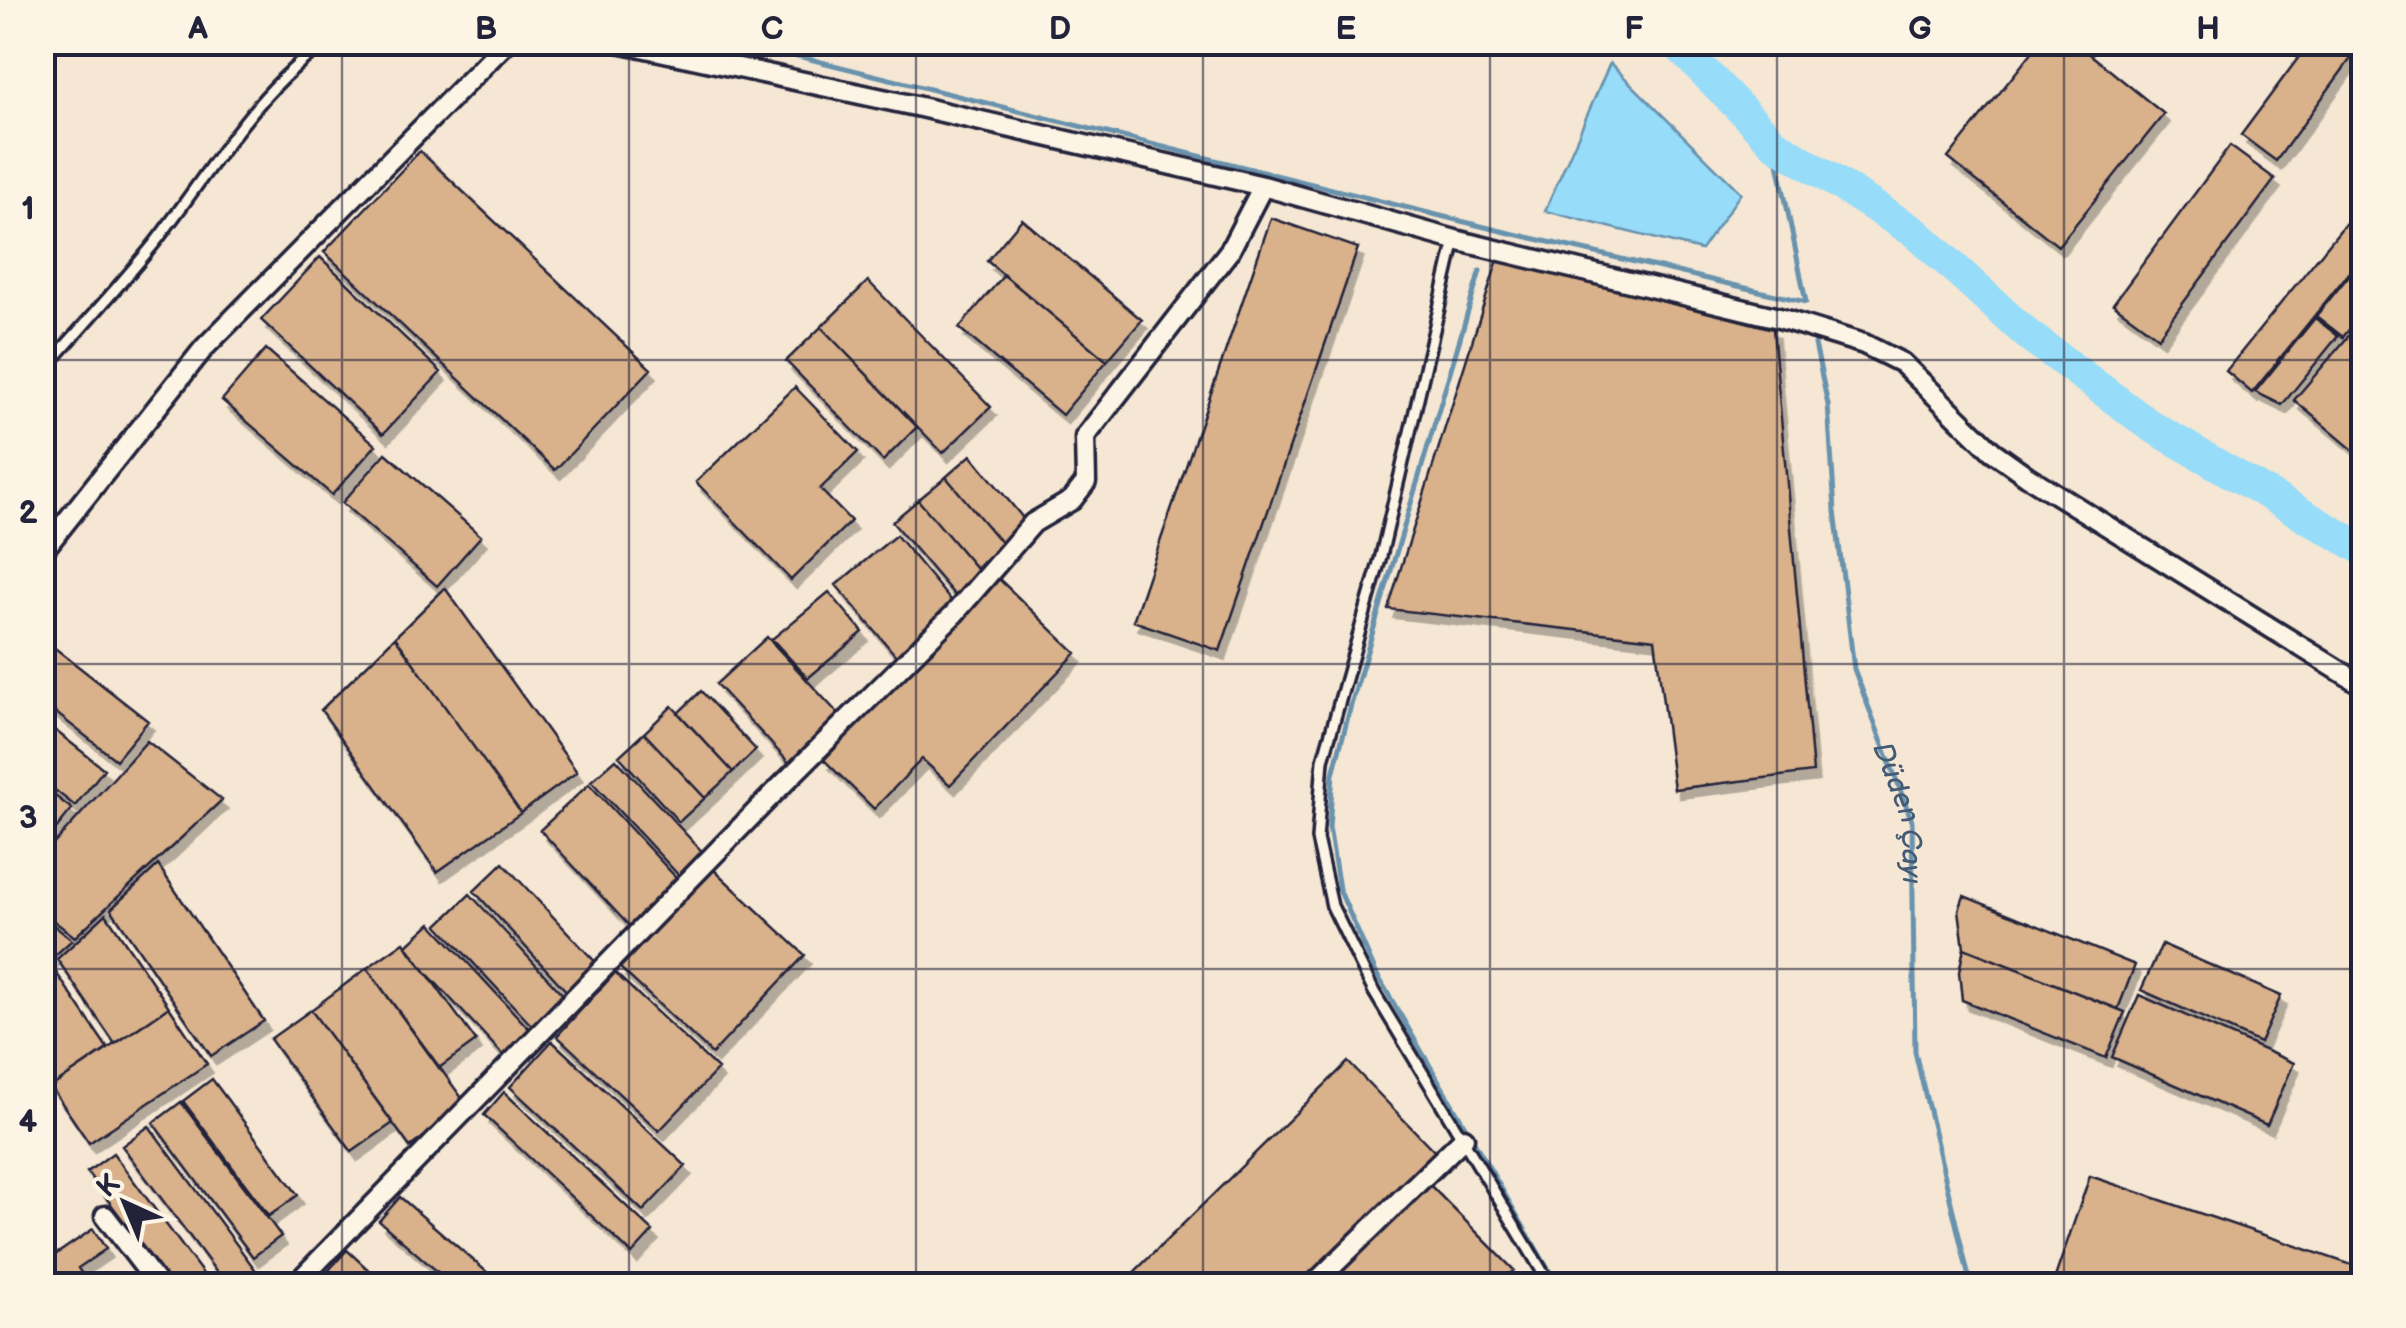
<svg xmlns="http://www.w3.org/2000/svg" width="2406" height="1328" font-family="'Balsamiq Sans',sans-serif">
	<defs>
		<filter id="shadow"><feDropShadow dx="5.5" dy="9" stdDeviation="0" flood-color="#0004"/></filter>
	</defs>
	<rect width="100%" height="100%" fill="#f5e7d3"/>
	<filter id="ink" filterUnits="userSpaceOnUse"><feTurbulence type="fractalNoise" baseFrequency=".01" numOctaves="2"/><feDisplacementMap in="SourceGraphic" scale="20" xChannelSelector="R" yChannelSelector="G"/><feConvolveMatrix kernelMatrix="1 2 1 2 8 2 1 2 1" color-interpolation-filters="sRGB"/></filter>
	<g filter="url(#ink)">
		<path fill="#97dcf9" stroke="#6892ad" stroke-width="2.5" d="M 1610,63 L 1741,193 L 1701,250 L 1545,211 Z"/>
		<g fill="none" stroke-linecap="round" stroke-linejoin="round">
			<g stroke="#6892ad" stroke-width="5">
				<path d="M 741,42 L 1493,229 L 1806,302 L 1774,143"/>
				<path d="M 1480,271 L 1351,705 L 1333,774 L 1329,827 L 1339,889 L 1376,973 L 1558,1286"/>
				<path id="s1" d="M 1815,344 L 1828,405 L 1835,511 L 1854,669 L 1912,821 L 1915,1052 L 1971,1286"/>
			</g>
			<path stroke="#97dcf9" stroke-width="32" d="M 1675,42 L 1774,143 L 1916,233 L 2028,335 L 2151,426 L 2364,550"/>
		</g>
		<path fill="#d9b18a" stroke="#22223b" stroke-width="2.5" filter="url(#shadow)" d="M 2040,42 L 2075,42 L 2164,114 L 2058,246 L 1948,158 Z
			M 2310,42 L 2363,42 L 2276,161 L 2241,135 Z
			M 2230,146 L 2275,179 L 2158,337 L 2113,304 Z
			M 420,151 L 651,369 L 555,470 L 324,252 Z
			M 2358,208 L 2364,212 L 2364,254 L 2252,393 L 2226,371 Z
			M 1271,218 L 1358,248 L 1220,651 L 1133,621 Z
			M 1022,219 L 1142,320 L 1107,361 L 987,261 Z
			M 1499,256 L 1773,329 L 1813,772 L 1674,789 L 1655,639 L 1388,609 Z
			M 320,257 L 441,372 L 383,434 L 261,320 Z
			M 2364,257 L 2364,311 L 2343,337 L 2316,316 Z
			M 1004,275 L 1107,361 L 1062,415 L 959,328 Z
			M 868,281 L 991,407 L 943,453 L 821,327 Z
			M 2315,318 L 2338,336 L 2282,405 L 2255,392 Z
			M 2364,318 L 2364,448 L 2359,455 L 2294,400 Z
			M 821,327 L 917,427 L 883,461 L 786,361 Z
			M 266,349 L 376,445 L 332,495 L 222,400 Z
			M 795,387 L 858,452 L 820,489 L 851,521 L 791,580 L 696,482 Z
			M 386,453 L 481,536 L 437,586 L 342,503 Z
			M 971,455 L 1028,524 L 1003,545 L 946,477 Z
			M 946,477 L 1003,545 L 976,568 L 918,500 Z
			M 918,500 L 983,576 L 957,598 L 892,522 Z
			M 896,535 L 956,607 L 897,657 L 836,585 Z
			M 998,578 L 1076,653 L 950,785 L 922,759 L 874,809 L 824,760 Z
			M 445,588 L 577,772 L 521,813 L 395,637 Z
			M 829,592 L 863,632 L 808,678 L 772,639 Z
			M 395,637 L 521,813 L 437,872 L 321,710 Z
			M 767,637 L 844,720 L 793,767 L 716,684 Z
			M 42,638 L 148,721 L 116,760 L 42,702 Z
			M 701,691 L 756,750 L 733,772 L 678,713 Z
			M 672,706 L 733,772 L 705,798 L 644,733 Z
			M 42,720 L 104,769 L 75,806 L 42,780 Z
			M 644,733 L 705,798 L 679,822 L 619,756 Z
			M 147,741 L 222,800 L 75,937 L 42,912 L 42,857 Z
			M 616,759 L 709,859 L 685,882 L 591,781 Z
			M 589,784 L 682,884 L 633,930 L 540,830 Z
			M 42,786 L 72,809 L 42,846 Z
			M 503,863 L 600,967 L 570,995 L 474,891 Z
			M 158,865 L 264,1021 L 211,1056 L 111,909 Z
			M 713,869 L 805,955 L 712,1054 L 620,968 Z
			M 470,894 L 566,998 L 534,1028 L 438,925 Z
			M 1964,896 L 2135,965 L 2118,1009 L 1964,948 L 1959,910 Z
			M 106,914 L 169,1007 L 115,1044 L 57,959 Z
			M 42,916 L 72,940 L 42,967 Z
			M 431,923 L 531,1031 L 504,1056 L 423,969 L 406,946 Z
			M 404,942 L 476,1041 L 439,1068 L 367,968 Z
			M 2162,944 L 2281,996 L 2260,1043 L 2141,990 Z
			M 1964,948 L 2125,1012 L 2106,1058 L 1962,1000 L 1959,972 Z
			M 51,965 L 108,1049 L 51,1087 L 42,1074 L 42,973 Z
			M 367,968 L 467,1105 L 410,1147 L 311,1010 Z
			M 615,973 L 718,1069 L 659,1131 L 557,1036 Z
			M 2139,995 L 2294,1063 L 2267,1125 L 2112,1057 Z
			M 169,1007 L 207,1064 L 89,1143 L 51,1087 Z
			M 311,1010 L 393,1123 L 352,1152 L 270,1039 Z
			M 552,1041 L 686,1166 L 643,1211 L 510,1087 Z
			M 1348,1062 L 1436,1153 L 1300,1286 L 1120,1286 Z
			M 212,1079 L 298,1195 L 269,1216 L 183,1101 Z
			M 504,1092 L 653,1231 L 632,1254 L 484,1115 Z
			M 181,1102 L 281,1236 L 253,1257 L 153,1123 Z
			M 149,1126 L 257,1272 L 239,1286 L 227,1286 L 122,1146 Z
			M 113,1153 L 212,1286 L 172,1286 L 87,1172 Z
			M 2090,1176 L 2364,1269 L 2360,1286 L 2052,1286 Z
			M 1427,1182 L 1514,1270 L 1498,1286 L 1321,1286 Z
			M 400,1197 L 503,1286 L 454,1286 L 379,1221 Z
			M 93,1229 L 106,1249 L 78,1268 L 90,1286 L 54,1286 L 42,1264 Z
			M 347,1250 L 386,1286 L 346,1286 L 329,1270 Z
			M 328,1271 L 342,1286 L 314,1286 Z"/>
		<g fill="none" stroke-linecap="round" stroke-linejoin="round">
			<defs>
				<path id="lane" d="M 1455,240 L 1381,556 L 1323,760 L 1317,839 L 1332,906 L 1374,992 L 1551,1286
					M 42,372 C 79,330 118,288 153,245 C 205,179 256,89 327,42"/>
				<path id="street" d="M 618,42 L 920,107 L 1263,186 L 1455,240 L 1779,318 L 1864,344 L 1902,363 L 1992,451 L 2027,476 L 2364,686
					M 42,552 L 204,348 L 507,42
					M 105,1216 L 159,1286
					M 294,1286 L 771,796 L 954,614 L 1033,523 L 1072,500 L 1086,482 L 1085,437 L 1230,250 L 1263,186
					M 1312,1286 L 1464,1138"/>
			</defs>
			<use href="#lane" stroke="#22223b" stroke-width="16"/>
			<use href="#street" stroke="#22223b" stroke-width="25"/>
			<use href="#lane" stroke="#fcf5e5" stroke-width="9"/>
			<use href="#street" stroke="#fcf5e5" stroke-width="18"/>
		</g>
	</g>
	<path fill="none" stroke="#22223b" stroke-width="2.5" stroke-opacity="0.55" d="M 342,42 L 342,1286M 629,42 L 629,1286M 916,42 L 916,1286M 1203,42 L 1203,1286M 1490,42 L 1490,1286M 1777,42 L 1777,1286M 2064,42 L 2064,1286M 42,360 L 2364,360M 42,664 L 2364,664M 42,969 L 2364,969"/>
	<g text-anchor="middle" stroke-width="9" stroke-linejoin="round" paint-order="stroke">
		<g font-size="28" font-style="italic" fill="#455a74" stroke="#fcf5e5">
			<text dy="10" stroke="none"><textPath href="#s1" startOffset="480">Düden Çayı</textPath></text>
		</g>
	</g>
	<rect width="2406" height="1328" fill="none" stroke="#fcf5e5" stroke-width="110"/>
	<g transform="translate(125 1203) rotate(316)" stroke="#fcf5e5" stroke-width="8" paint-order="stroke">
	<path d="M0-8L18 38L0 25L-18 38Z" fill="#22223b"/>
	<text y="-15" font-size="28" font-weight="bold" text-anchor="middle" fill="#22223b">K</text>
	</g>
	<rect x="55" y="55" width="2296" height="1218" fill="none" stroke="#22223b" stroke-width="4"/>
	<g font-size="32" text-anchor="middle" font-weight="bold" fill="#22223b">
		<text x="198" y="39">A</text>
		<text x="486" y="39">B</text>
		<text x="772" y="39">C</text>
		<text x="1060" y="39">D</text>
		<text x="1346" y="39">E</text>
		<text x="1634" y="39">F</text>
		<text x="1920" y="39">G</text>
		<text x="2208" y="39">H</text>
		<text x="28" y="219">1</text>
		<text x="28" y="523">2</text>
		<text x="28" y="828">3</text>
		<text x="28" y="1132">4</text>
	</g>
</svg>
